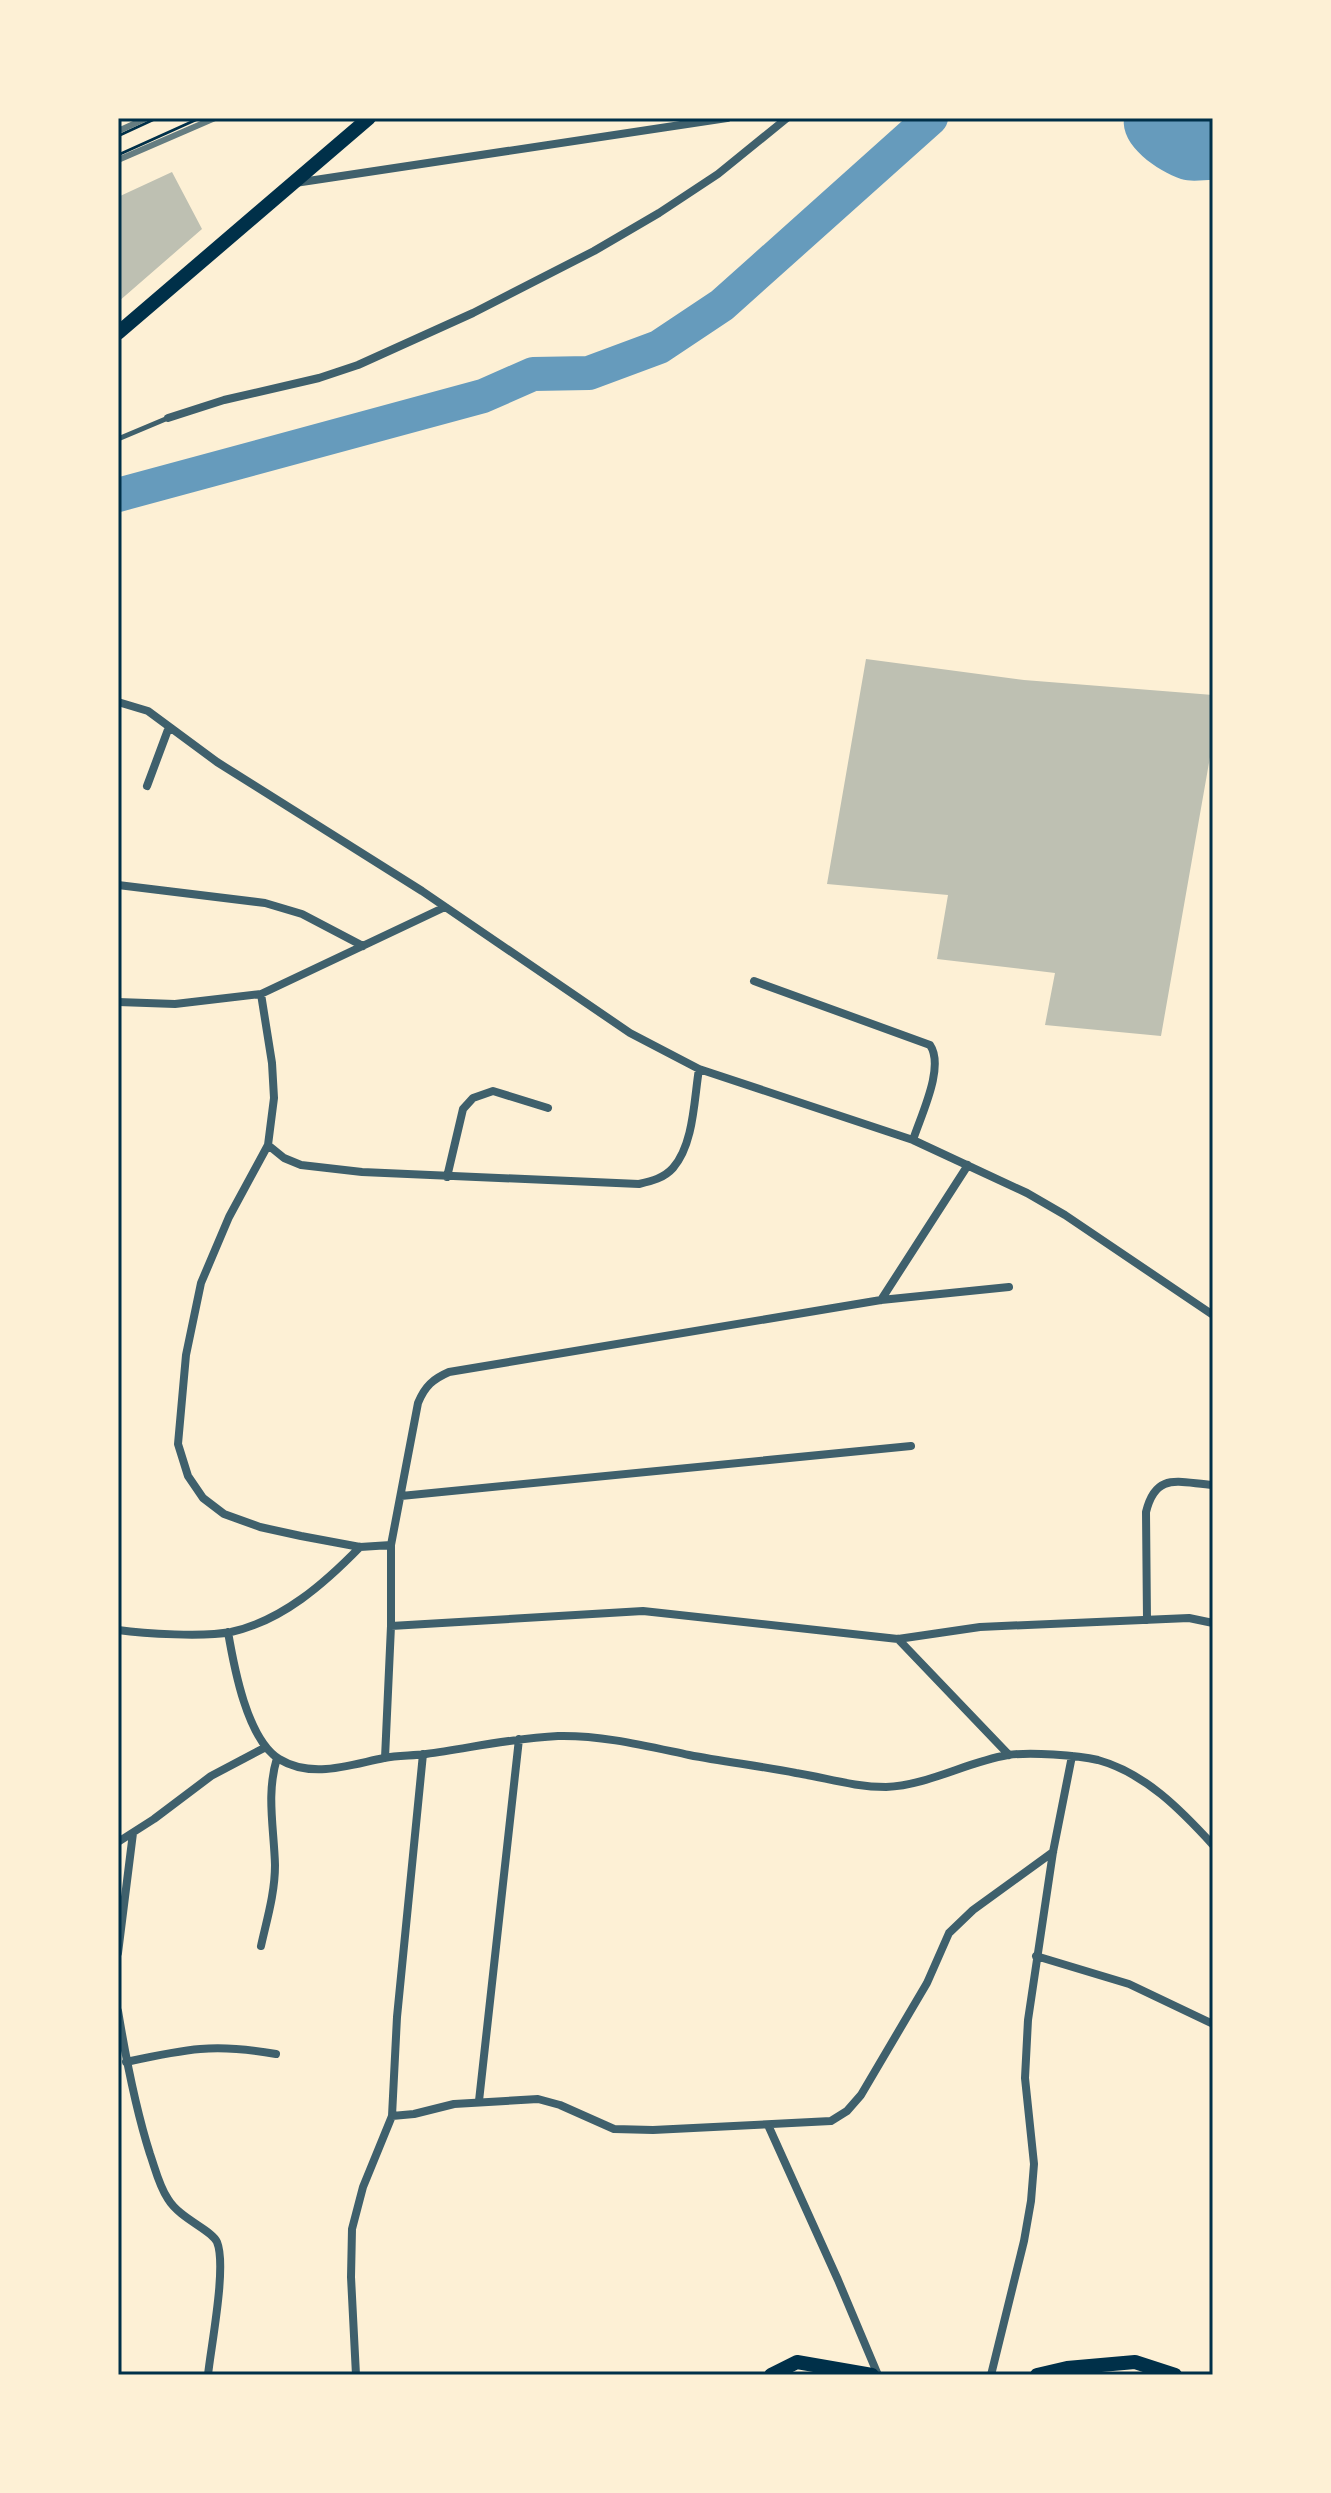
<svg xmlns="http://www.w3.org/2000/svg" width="1331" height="2493" font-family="Commissioner,sans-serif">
	<rect width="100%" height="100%" fill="#fdf0d5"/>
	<path fill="#669bbc" d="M 1124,118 L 1213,118 L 1213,180 C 1203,180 1190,182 1181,179 C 1158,171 1120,146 1124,118 Z"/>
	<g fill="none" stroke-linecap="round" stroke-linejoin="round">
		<path stroke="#669bbc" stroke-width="34" d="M 118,495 L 483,396 L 533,374 L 589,373 L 659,347 L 722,305 L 931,118"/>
	</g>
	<path fill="#bec0b2" d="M 172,172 L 202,229 L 118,302 L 118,197 Z
		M 866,659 L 1024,680 L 1213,695 L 1213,740 L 1161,1036 L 1045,1025 L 1055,973 L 937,959 L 948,895 L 827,884 Z"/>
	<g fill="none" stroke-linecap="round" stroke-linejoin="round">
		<path stroke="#003049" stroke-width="3" d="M 118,136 L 157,118
			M 118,155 L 200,118"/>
		<path stroke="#3f606c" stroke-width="5" d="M 118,439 L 168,418"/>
		<path stroke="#3f606c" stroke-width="8" d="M 295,183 L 727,118
			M 168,418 L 224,400 L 319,378 L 358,365 L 473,313 L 594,251 L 659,213 L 718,174 L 787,118
			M 118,702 L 148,711 L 217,762 L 422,891 L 630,1033 L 699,1069 L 913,1140 L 1027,1193 L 1065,1215 L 1213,1315
			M 147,786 L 169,727
			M 118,885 L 265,903 L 302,914 L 363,946
			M 754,981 L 930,1045 C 945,1067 921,1115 913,1140
			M 261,994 L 272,1063 L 274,1098 L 268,1145 L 229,1217 L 201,1283 L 186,1355 L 178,1444 L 188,1476 L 203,1498 L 224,1514 L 260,1527 L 301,1536 L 360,1547 L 391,1545
			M 118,1002 L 175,1004 L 261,994 L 445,907
			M 268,1145 L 284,1158 L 301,1165 L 362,1172 L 639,1184 C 652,1181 664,1178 673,1168 C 694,1144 694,1099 699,1069
			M 447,1177 L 463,1109 L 473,1098 L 493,1091 L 548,1108
			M 881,1300 L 968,1165
			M 401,1496 L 911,1446
			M 1147,1620 L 1146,1512 C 1156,1471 1179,1483 1213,1485
			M 391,1626 L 643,1611 L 898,1639 L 980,1627 L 1189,1618 L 1213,1623
			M 118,1630 C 145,1634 205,1637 231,1632 C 282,1621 325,1583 360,1547
			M 228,1632 C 234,1667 247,1739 279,1759 C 312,1779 349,1765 384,1758 C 398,1755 412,1756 426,1754 C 470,1748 513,1738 558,1736 C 602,1735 646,1746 689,1755 C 725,1762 761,1766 796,1773 C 827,1778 854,1787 886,1787 C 929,1785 966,1762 1008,1755 C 1030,1752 1077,1755 1098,1760 C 1145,1773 1181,1810 1213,1845
			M 898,1639 L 1009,1755
			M 385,1758 L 391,1626 L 391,1545 L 418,1403 C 425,1386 433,1379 449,1372 L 881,1300 L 1009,1287
			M 118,1842 L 154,1819 L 211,1776 L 266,1747
			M 261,1946 C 267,1919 275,1893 275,1865 C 274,1828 266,1794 277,1758
			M 118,1953 L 133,1833
			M 1036,1956 L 1129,1984 L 1213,2024
			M 118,2011 C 126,2059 135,2107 150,2154 C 155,2168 159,2186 168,2199 C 180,2219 212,2230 217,2242 C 227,2266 211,2346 208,2375
			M 126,2062 C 186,2049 214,2043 276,2054
			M 479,2101 L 519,1739
			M 392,2116 L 414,2114 L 454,2104 L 538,2099 L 560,2105 L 614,2129 L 653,2130 L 831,2121 L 847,2111 L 861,2095 L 927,1983 L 949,1933 L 973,1910 L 1053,1852
			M 768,2125 L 838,2280 L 878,2375
			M 356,2375 L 351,2277 L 352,2229 L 363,2187 L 392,2116 L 397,2017 L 423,1754
			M 991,2375 L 1024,2241 L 1031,2201 L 1034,2164 L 1025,2078 L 1028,2020 L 1053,1852 L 1072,1756"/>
		<path stroke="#003049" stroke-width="14" d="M 118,333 L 369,118
			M 771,2375 L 797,2362 L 872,2375
			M 1037,2375 L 1067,2368 L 1135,2362 L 1175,2375"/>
		<path stroke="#657d81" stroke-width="6" d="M 118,131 L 147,118
			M 118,160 L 215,118"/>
	</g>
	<rect width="1331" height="2493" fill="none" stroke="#fdf0d5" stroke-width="240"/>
	<rect x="120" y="120" width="1091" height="2253" fill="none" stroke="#003049" stroke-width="3"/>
</svg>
